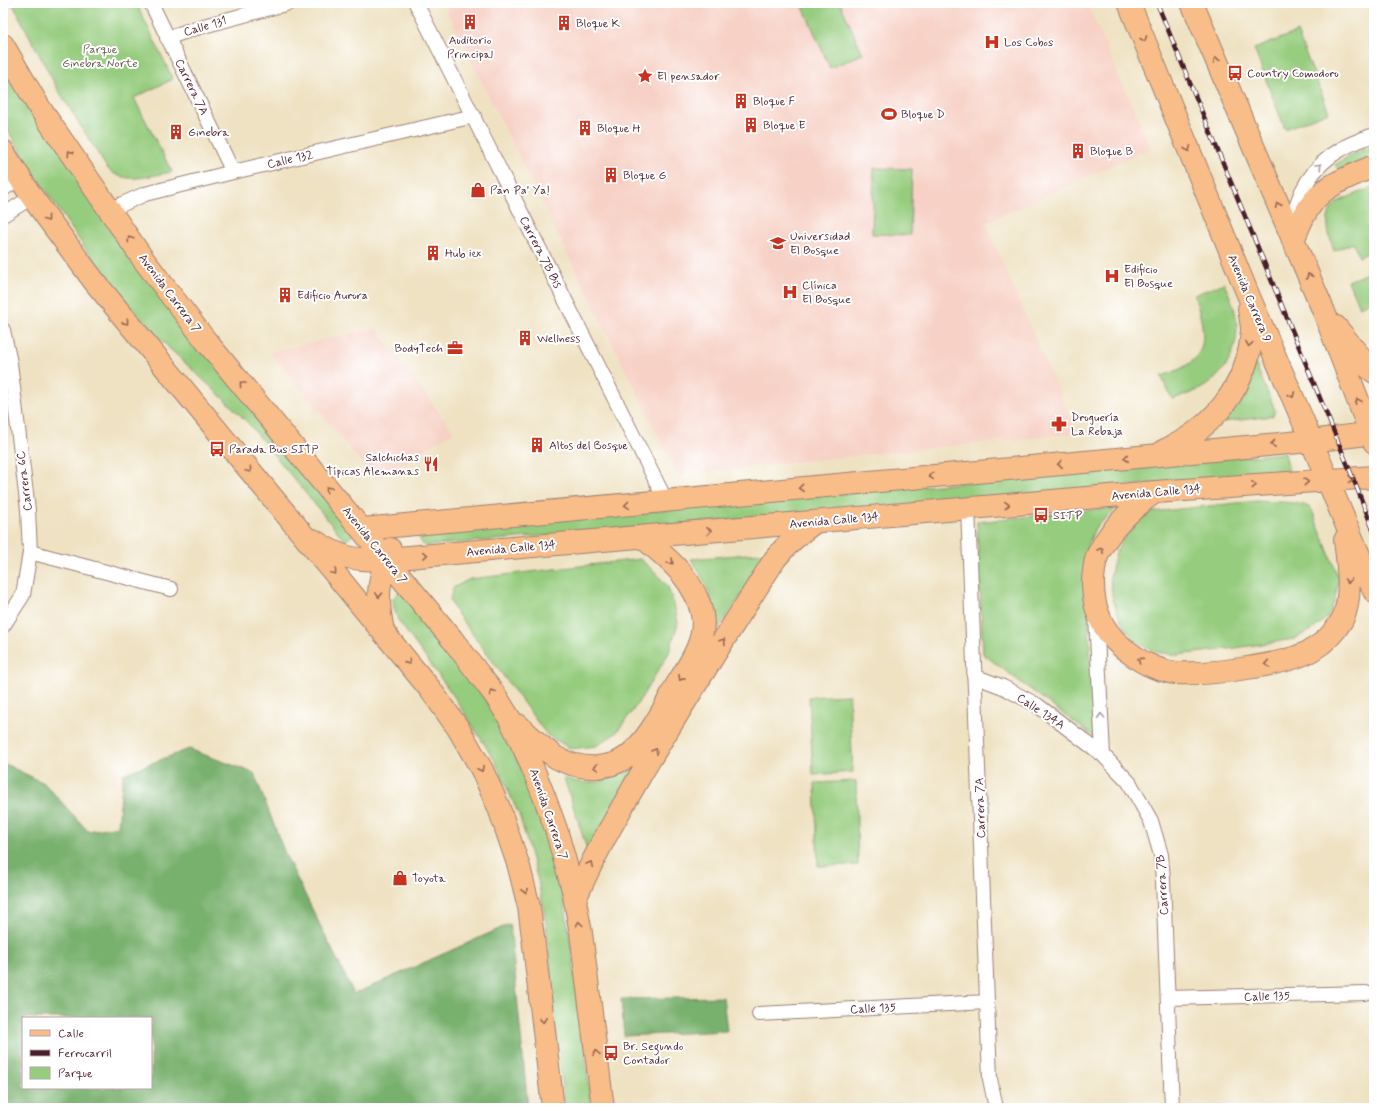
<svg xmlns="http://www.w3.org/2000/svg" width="1377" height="1111" font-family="Mynerve,sans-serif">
	<rect width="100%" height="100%" fill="#fff"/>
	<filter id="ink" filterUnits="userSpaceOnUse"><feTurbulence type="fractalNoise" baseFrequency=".025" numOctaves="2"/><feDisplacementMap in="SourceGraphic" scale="8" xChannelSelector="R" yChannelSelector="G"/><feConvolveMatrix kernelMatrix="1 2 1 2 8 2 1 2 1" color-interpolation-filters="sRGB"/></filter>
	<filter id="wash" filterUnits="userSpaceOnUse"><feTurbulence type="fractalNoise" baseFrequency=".012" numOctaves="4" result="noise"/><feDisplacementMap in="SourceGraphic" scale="16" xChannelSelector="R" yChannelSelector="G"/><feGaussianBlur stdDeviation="0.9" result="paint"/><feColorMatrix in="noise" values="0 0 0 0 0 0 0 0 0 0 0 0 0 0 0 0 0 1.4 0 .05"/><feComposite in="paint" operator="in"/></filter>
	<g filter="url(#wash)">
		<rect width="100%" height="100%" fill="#efe2c2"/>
		<path fill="#f7d1c6" d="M 443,3 L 1087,3 L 1151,148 L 985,223 L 1077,433 L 757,466 L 679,476 L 481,81 Z
			M 376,328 L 454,432 L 376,480 L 270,352 Z"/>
		<path fill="#96cc7e" stroke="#707654" d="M 12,3 L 136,3 L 173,79 L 134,98 L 172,172 C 151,175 124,186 107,168 L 57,88 Z
			M 812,3 L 840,3 L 863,54 L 830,68 L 803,7 Z
			M 1297,32 L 1329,112 L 1285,129 L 1254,49 Z
			M 3,57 L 353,535 L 345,541 L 248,423 L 224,399 L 170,349 L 115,292 L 54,203 L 19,150 L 3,121 Z
			M 1374,146 L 1374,150 L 1361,164 L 1341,172 L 1335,165 L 1352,154 Z
			M 874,168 L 912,169 L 910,235 L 872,234 Z
			M 1374,187 L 1374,250 L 1359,257 L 1353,243 L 1334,251 C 1329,236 1322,216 1336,203 C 1342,199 1366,190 1374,187 Z
			M 1368,273 L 1374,287 L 1374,301 L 1359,307 L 1348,281 Z
			M 1224,283 C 1229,295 1235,306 1236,318 C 1241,348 1225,377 1198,390 C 1190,394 1181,396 1172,399 L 1161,376 C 1211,362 1208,338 1194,295 Z
			M 1255,363 L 1275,410 L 1273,416 L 1224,422 L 1240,400 Z
			M 1285,453 L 1289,472 L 424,546 L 416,533 Z
			M 1257,501 C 1269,502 1301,501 1310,508 C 1311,509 1313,512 1313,513 L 1339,579 L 1335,599 L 1328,617 L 1312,630 L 1294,639 L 1229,649 L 1177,655 L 1161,653 L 1147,648 L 1135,641 L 1121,622 L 1113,600 L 1110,577 L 1116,552 L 1128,531 L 1139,520 L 1152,512 Z
			M 1118,507 L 1095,528 L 1086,550 L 1094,737 L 983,654 L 977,522 Z
			M 771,552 L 709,642 C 711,634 713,625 713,617 C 713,595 703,577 691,559 Z
			M 640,559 L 655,572 L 668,587 L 674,604 L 678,623 L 669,653 L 636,706 L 616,733 L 596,746 L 571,749 L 547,735 L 454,609 L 450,600 L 453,588 L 470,579 Z
			M 400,590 L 467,674 L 499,720 L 546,823 L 562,886 L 583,1029 L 591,1108 L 565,1108 L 555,1023 L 546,923 L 538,880 L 520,817 L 495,761 L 453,695 L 398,620 L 394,608 L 393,599 Z
			M 849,695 L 853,772 L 813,775 L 809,697 Z
			M 637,766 L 587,849 L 564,778 C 594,789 610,779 637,766 Z
			M 856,781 L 858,865 L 818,866 L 815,783 Z"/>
		<path fill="#78b06d" stroke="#61684c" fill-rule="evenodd" d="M 189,749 L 254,773 L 286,856 L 354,994 L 510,924 L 528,1108 L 3,1108 L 3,763 L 44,783 L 88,831 L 118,826 L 123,774 ZM 23,1018 L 151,1018 L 151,1088 L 23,1088 Z
			M 723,997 L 727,1031 L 624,1036 L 621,999 Z"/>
	</g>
	<g filter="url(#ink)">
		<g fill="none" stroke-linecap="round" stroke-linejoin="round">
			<defs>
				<path id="street" d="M 151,3 L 233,172
					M 416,3 L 666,501
					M 167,38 L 196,28 L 289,3
					M 3,189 L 19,179
					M 109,210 L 145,194 L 233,172 L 474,116
					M 3,215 L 32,197
					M 1294,223 C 1295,193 1315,164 1340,150 C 1350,143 1363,139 1374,135
					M 3,330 L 10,363 L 28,510 L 30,552 L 23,595 L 3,626
					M 968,508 L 990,1079 L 996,1108
					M 30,552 L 171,589
					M 1096,616 L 1103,755
					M 974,676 L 1003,687 L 1037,705 L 1103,755 L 1129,782 L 1151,821 L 1161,855 L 1163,880 L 1172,1108
					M 1168,998 L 1366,993
					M 759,1014 L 987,1002"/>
				<path id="primary" d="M 1129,3 L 1247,292 L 1303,421 L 1374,591
					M 1192,3 L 1324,312 L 1374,442
					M 3,45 L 39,107 L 143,259 L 206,341 L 452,639 L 495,695 L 510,719 L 529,759 L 544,796 L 556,829 L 573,890 L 581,933 L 603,1108
					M 3,151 L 32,197 L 94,281 L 430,689 L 458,728 L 482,770 L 499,808 L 519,867 L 529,907 L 533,937 L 553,1108
					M 1293,241 C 1300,223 1308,203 1324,191 C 1338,180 1358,173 1374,166
					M 1336,327 L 1369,368 L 1374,372
					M 1163,451 C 1212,430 1249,385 1252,330 C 1252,323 1250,316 1249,309
					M 1155,492 C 1132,508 1111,527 1098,554 C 1094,562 1094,571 1093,580 C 1092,614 1106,638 1134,656 C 1138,659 1142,662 1147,664 C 1155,668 1167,672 1176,673 C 1208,675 1285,666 1312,650 C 1324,643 1335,632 1342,620 C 1353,599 1348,563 1345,540
					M 362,529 L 1311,441 L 1374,433
					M 313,540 C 341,558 353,561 386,559 L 1155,492 L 1374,477
					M 383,630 C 376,600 378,578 390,549
					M 518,725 C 530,736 543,749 557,758 C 570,765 583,768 598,767 C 605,766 612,765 618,762 C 643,751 664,709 676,686 C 689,665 707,640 702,614 C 695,579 667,558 642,537
					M 575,900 C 593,856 616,818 640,776 C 683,703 729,631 775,559 C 787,544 799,533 815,522"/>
			</defs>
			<use href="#street" stroke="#9c8076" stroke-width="16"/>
			<use href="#primary" stroke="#9c8076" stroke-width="24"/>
			<use href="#street" stroke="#fff" stroke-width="14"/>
			<use href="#primary" stroke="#f8bd88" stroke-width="22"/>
			<defs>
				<path id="rail" d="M 1157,3 L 1353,478 L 1374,532"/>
			</defs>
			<use href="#rail" stroke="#4a1f2b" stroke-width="4.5"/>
			<use href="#rail" stroke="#fff" stroke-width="3" stroke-dasharray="9" stroke-linecap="butt"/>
		</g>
		<defs><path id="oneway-chevron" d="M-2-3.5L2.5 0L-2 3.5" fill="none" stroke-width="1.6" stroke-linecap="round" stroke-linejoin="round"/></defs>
		<g stroke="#986655">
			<use href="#oneway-chevron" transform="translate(1144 39) rotate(68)"/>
			<use href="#oneway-chevron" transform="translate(1216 60) rotate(-113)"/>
			<use href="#oneway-chevron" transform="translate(1188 149) rotate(68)"/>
			<use href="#oneway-chevron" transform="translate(70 153) rotate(-125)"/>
			<use href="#oneway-chevron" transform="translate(1278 205) rotate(-113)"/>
			<use href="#oneway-chevron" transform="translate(47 219) rotate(54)"/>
			<use href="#oneway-chevron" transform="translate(130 239) rotate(-124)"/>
			<use href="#oneway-chevron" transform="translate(1309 276) rotate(-113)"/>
			<use href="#oneway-chevron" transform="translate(126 322) rotate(51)"/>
			<use href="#oneway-chevron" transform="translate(1249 344) rotate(99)"/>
			<use href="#oneway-chevron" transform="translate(242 384) rotate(-130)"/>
			<use href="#oneway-chevron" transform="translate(1292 395) rotate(67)"/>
			<use href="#oneway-chevron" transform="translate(1358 401) rotate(-112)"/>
			<use href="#oneway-chevron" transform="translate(1273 444) rotate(175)"/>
			<use href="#oneway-chevron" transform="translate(1126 458) rotate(174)"/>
			<use href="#oneway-chevron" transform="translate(1060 464) rotate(175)"/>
			<use href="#oneway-chevron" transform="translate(249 470) rotate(50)"/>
			<use href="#oneway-chevron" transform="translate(931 476) rotate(175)"/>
			<use href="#oneway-chevron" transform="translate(1351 479) rotate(-4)"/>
			<use href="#oneway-chevron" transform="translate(1306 482) rotate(-4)"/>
			<use href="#oneway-chevron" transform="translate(1254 485) rotate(-3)"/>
			<use href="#oneway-chevron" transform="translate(801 488) rotate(175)"/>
			<use href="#oneway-chevron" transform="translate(328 489) rotate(-130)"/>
			<use href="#oneway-chevron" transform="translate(627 505) rotate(175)"/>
			<use href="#oneway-chevron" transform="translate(1007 505) rotate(-5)"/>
			<use href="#oneway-chevron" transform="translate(709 531) rotate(-5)"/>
			<use href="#oneway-chevron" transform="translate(1101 550) rotate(-61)"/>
			<use href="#oneway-chevron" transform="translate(425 555) rotate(-5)"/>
			<use href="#oneway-chevron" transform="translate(671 562) rotate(45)"/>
			<use href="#oneway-chevron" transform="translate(334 572) rotate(51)"/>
			<use href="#oneway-chevron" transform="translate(1348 581) rotate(89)"/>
			<use href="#oneway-chevron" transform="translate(379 595) rotate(92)"/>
			<use href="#oneway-chevron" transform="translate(723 641) rotate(-58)"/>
			<use href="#oneway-chevron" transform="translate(1140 660) rotate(-146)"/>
			<use href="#oneway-chevron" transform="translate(408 662) rotate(51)"/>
			<use href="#oneway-chevron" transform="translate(1267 664) rotate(171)"/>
			<use href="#oneway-chevron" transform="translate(681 678) rotate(119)"/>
			<use href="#oneway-chevron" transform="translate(492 692) rotate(-126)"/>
			<use href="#oneway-chevron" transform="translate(655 751) rotate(-60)"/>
			<use href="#oneway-chevron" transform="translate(596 767) rotate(176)"/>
			<use href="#oneway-chevron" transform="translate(481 769) rotate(63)"/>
			<use href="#oneway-chevron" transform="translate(590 864) rotate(-64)"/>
			<use href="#oneway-chevron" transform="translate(525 891) rotate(78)"/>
			<use href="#oneway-chevron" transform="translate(579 924) rotate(-98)"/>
			<use href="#oneway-chevron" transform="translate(543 1020) rotate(84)"/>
			<use href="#oneway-chevron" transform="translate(596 1053) rotate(-97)"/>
		</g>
		<g stroke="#ae9aa0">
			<use href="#oneway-chevron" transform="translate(1319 166) rotate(-47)"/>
			<use href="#oneway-chevron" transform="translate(1101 716) rotate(-93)"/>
		</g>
	</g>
	<defs>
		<symbol id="building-bare" viewBox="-9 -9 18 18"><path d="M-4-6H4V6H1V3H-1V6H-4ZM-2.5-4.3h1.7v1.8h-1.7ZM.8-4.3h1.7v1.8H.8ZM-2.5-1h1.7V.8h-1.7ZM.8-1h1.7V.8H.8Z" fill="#c8321e" stroke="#fff" stroke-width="2.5" paint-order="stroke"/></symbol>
		<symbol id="hospital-bare" viewBox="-9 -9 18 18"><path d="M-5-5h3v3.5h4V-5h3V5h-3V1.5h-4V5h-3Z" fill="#c8321e" stroke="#fff" stroke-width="2.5" paint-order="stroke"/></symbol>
		<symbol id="bus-bare" viewBox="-9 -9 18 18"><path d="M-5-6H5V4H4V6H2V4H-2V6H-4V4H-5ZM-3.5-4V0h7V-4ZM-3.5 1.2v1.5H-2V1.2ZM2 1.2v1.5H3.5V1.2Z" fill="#c8321e" stroke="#fff" stroke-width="2.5" paint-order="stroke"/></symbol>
		<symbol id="sight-bare" viewBox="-9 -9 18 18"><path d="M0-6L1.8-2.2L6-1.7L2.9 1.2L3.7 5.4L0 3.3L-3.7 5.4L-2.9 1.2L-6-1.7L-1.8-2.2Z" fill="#c8321e" stroke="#fff" stroke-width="2.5" paint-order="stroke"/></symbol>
		<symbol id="stadium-bare" viewBox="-9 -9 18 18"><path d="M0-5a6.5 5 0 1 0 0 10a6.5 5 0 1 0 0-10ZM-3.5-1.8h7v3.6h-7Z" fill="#c8321e" stroke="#fff" stroke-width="2.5" paint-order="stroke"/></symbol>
		<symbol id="shop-bare" viewBox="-9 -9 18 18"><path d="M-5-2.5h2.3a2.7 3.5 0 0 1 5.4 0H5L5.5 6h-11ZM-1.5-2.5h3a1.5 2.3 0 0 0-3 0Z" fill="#c8321e" stroke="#fff" stroke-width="2.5" paint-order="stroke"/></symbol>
		<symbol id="university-bare" viewBox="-9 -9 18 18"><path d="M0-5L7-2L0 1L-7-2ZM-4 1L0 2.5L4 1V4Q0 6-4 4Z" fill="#c8321e" stroke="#fff" stroke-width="2.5" paint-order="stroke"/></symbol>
		<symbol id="office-bare" viewBox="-9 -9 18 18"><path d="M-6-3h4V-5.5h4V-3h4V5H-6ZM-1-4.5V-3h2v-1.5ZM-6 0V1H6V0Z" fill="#c8321e" stroke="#fff" stroke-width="2.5" paint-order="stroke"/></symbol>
		<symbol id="pharmacy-bare" viewBox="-9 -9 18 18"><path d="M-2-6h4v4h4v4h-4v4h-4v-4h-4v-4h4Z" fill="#c8321e" stroke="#fff" stroke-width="2.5" paint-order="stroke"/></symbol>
		<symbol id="restaurant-bare" viewBox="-9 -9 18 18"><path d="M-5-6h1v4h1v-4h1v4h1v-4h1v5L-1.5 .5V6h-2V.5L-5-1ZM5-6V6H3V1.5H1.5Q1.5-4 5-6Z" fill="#c8321e" stroke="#fff" stroke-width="2.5" paint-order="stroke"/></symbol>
	</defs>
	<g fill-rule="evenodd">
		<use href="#building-bare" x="459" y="11" width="22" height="22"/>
		<use href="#building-bare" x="553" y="12" width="22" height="22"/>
		<use href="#hospital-bare" x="981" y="31" width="22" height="22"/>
		<use href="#bus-bare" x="1224" y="62" width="22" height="22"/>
		<use href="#sight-bare" x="634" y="65" width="22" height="22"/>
		<use href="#building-bare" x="730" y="90" width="22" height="22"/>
		<use href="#stadium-bare" x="878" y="103" width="22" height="22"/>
		<use href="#building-bare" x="740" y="114" width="22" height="22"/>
		<use href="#building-bare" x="574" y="117" width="22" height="22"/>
		<use href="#building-bare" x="165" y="121" width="22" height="22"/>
		<use href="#building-bare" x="1067" y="140" width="22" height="22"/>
		<use href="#building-bare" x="600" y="164" width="22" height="22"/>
		<use href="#shop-bare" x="467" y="179" width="22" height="22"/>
		<use href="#university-bare" x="767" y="232" width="22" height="22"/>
		<use href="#building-bare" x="422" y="242" width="22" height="22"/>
		<use href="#hospital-bare" x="1101" y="265" width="22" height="22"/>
		<use href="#hospital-bare" x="779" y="281" width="22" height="22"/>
		<use href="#building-bare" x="274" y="284" width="22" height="22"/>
		<use href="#building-bare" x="514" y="327" width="22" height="22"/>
		<use href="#office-bare" x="444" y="337" width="22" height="22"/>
		<use href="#pharmacy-bare" x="1048" y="413" width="22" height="22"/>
		<use href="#building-bare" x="526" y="434" width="22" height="22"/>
		<use href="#bus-bare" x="206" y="438" width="22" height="22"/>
		<use href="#restaurant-bare" x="420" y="453" width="22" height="22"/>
		<use href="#bus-bare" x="1030" y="504" width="22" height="22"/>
		<use href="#shop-bare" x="389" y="867" width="22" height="22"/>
		<use href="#bus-bare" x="600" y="1042" width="22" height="22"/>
	</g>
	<g text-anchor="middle" stroke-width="4" stroke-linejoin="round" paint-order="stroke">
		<g font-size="12" fill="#4a1f2b" stroke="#fff" text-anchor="start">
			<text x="576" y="27">Bloque K</text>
			<text x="470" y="44" text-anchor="middle">Auditorio<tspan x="470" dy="14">Principal</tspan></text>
			<text x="1004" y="46">Los Cobos</text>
			<text x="1247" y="77">Country Comodoro</text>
			<text x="657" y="80">El pensador</text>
			<text x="753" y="105">Bloque F</text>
			<text x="901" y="118">Bloque D</text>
			<text x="763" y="129">Bloque E</text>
			<text x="597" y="132">Bloque H</text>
			<text x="188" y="136">Ginebra</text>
			<text x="1090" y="155">Bloque B</text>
			<text x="623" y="179">Bloque G</text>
			<text x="490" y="194">Pan Pa' Ya!</text>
			<text x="790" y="240">Universidad<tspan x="790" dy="14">El Bosque</tspan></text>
			<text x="445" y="257">Hub iex</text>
			<text x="1124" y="273">Edificio<tspan x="1124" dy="14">El Bosque</tspan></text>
			<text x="802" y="289">Clínica<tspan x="802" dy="14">El Bosque</tspan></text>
			<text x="297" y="299">Edificio Aurora</text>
			<text x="537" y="342">Wellness</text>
			<text x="443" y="352" text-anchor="end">BodyTech</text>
			<text x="1071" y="421">Droguería<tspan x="1071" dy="14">La Rebaja</tspan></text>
			<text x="549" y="449">Altos del Bosque</text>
			<text x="229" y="453">Parada Bus SITP</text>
			<text x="419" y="461" text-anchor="end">Salchichas<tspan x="419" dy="14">Típicas Alemanas</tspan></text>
			<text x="1053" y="519">SITP</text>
			<text x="412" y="882">Toyota</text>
			<text x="623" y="1050">Br. Segundo<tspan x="623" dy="14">Contador</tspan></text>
		</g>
		<g font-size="12" fill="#4a1f2b" stroke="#fff">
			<text transform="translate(205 26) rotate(-16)" y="4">Calle 131</text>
			<text transform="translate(192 87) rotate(64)" y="4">Carrera 7A</text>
			<text transform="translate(290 159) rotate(-13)" y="4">Calle 132</text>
			<text transform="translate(541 252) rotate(63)" y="4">Carrera 7B Bis</text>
			<text transform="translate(170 293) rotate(53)" y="4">Avenida Carrera 7</text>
			<text transform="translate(1250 298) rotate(67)" y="4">Avenida Carrera 9</text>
			<text transform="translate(24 481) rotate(-97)" y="4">Carrera 6C</text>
			<text transform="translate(1156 492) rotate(-5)" y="4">Avenida Calle 134</text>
			<text transform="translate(834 520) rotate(-5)" y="4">Avenida Calle 134</text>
			<text transform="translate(375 545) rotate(51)" y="4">Avenida Carrera 7</text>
			<text transform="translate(511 548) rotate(-5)" y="4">Avenida Calle 134</text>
			<text transform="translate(1041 711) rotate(33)" y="4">Calle 134A</text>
			<text transform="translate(980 808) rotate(-92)" y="4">Carrera 7A</text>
			<text transform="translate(549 814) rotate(71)" y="4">Avenida Carrera 7</text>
			<text transform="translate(1162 885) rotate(-94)" y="4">Carrera 7B</text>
			<text transform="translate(1267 996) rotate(-2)" y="4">Calle 135</text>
			<text transform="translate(873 1008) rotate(-3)" y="4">Calle 135</text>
		</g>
		<g font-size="12" fill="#655c48" stroke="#fff">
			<text x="100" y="53">Parque<tspan x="100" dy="14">Ginebra Norte</tspan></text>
		</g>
	</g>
	<rect width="1377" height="1111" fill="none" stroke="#fff" stroke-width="16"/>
	<rect x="22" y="1017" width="130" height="72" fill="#ffffff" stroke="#b7a5aa"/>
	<rect x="30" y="1030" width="20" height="6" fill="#f8bd88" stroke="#b7a5aa"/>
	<text x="58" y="1037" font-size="12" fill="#4a1f2b">Calle</text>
	<rect x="30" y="1050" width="20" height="6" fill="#4a1f2b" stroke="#b7a5aa"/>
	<text x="58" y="1057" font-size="12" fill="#4a1f2b">Ferrocarril</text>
	<rect x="30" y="1067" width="20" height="12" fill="#96cc7e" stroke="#b7a5aa"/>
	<text x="58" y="1077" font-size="12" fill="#4a1f2b">Parque</text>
</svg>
